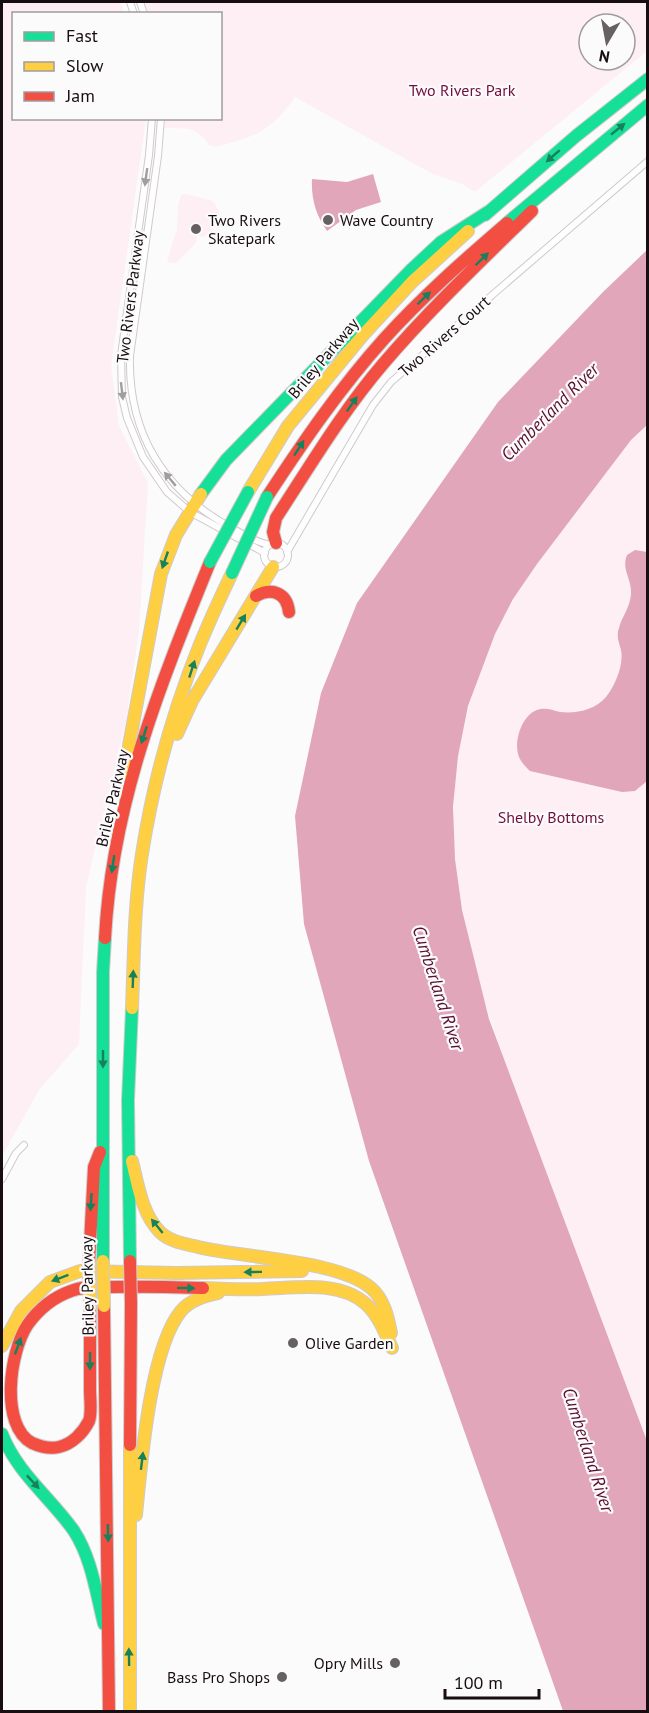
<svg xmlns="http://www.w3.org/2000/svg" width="649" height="1713" font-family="'PT Sans',sans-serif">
	<rect width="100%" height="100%" fill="#fbfbfb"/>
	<path fill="#fdeff3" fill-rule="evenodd" d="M 2,2 L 120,2 L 125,13 L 14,14 L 14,118 L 146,119 L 111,366 L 119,426 L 148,483 L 139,631 L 126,721 L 86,887 L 79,1044 L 39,1090 L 2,1156 Z
		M 144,2 L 647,2 L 647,51 L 475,192 L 462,184 L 431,173 L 295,97 C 271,132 254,137 214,147 L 209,145 C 197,126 186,129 165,128 L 165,119 L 220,118 L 220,14 L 148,13 ZM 589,24 L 625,24 L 625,60 L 589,60 Z
		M 186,194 L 213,201 L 219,211 L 218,223 L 204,237 L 197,236 L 196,243 L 176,263 L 167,262 L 175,234 L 177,231 L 178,205 L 181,195 Z
		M 647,425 L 647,1441 C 612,1348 577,1254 542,1161 C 493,1031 437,898 458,756 C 464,714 478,675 494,636 C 510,598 537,564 562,531 C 585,501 608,471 631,440 Z"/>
	<path fill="#e1a6b9" d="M 373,174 L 381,202 L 356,210 L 327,231 C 316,215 311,199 312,179 L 347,182 Z
		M 647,250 L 647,425 L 631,440 L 537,564 L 513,599 L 495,634 L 468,706 L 458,756 L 453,807 L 455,859 L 462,910 L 489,1019 L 647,1441 L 647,1711 L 563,1711 L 369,1161 L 304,924 L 295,816 L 321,693 L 357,603 L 498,402 L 603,292 Z
		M 635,550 L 647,552 L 647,781 L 635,791 L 622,792 L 530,771 C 526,767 521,762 519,757 C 513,742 522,715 537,710 C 545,707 552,710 560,712 C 576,714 595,710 606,697 C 615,686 624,665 621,650 C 619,642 616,637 619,628 C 622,616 630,608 631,594 C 632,578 621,570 627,555 Z"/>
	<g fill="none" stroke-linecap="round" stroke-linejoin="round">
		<defs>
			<path id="street" d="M 130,2 L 134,14
				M 140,2 L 144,14
				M 152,118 L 149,155 L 121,355 L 122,397 L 127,418 L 143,457 L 167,492 L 190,512 L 265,553
				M 161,118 L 158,156 L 130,356 C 128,433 164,492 232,528 C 244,535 256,542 270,545
				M264 555a12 12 0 1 1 24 0a12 12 0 1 1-24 0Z
				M 287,552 L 373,405 L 391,382 L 648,161
				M 2,1179 L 16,1153 L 24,1145"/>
			<path id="fast" d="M 485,215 L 576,136 L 648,79
				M 507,223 L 648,105
				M 201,494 L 226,460 L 412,269 L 441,242 L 491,210
				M 103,1261 L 103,972 L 105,938
				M 130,1261 L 128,1100 L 132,1008
				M 2,1434 C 17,1473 51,1498 74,1531 C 92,1559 96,1593 104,1624"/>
			<path id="slow" d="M 248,492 L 288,426 L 363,335 L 412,282 L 468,231
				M 177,734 L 192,701 L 273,567
				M 128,774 L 129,745 L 161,574 L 176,535 L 201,494
				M 132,1008 C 134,957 134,905 142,854 C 153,783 173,711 200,644 C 210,620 221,596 232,573
				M 132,1161 C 138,1185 142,1214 160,1232 C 170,1242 186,1244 198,1247 C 243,1258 338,1260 371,1288 C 384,1299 388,1317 391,1333
				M 203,1288 C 223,1289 243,1290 263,1289 C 296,1288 339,1280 366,1304 C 379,1316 385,1333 392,1348
				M 2,1346 L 21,1311 L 50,1282 L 80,1271 L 177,1273 L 302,1271
				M 136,1515 C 141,1465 150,1348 181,1311 C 190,1300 205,1296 218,1293
				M 130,1712 L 130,1445"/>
			<path id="jam" d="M 267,497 C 303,442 340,388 384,339 C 422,297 464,260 507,223
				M 276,543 L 273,532 L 276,518 C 310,466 342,412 383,364 C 429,310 481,261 532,211
				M 256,596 C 272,587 287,593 289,612
				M 105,938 C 112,803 160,685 210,562
				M 89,1263 L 94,1167 L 100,1152
				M 90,1303 C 90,1332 90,1361 90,1390 C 90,1399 92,1413 89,1421 C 83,1433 72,1444 59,1447 C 50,1449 41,1447 32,1443 C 0,1426 9,1352 28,1324 C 39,1309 54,1297 71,1291 C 83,1286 98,1287 111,1287 C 142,1286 172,1287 203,1288
				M 104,1306 L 109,1712
				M 130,1445 L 131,1303"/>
		</defs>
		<use href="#street" stroke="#cfcacb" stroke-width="8"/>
		<use href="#fast" stroke="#cfcacb" stroke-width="14"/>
		<use href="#slow" stroke="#cfcacb" stroke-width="14"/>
		<use href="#jam" stroke="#cfcacb" stroke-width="14"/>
		<use href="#street" stroke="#fefefe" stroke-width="6"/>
		<use href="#fast" stroke="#16e098" stroke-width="12"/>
		<use href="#slow" stroke="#ffcf43" stroke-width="12"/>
		<use href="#jam" stroke="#f24e42" stroke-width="12"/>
		<defs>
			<path id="fast-bridge" d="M 210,562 L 248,492
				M 232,573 L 267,497"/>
			<path id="slow-bridge" d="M 103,1261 L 104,1306
				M 89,1263 L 90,1303"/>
			<path id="jam-bridge" d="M 130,1261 L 131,1303"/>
		</defs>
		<use href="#fast-bridge" stroke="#cfcacb" stroke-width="14" stroke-linecap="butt"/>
		<use href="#slow-bridge" stroke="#cfcacb" stroke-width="14" stroke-linecap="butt"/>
		<use href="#jam-bridge" stroke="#cfcacb" stroke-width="14" stroke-linecap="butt"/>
		<use href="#fast-bridge" stroke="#16e098" stroke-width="12"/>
		<use href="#slow-bridge" stroke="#ffcf43" stroke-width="12"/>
		<use href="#jam-bridge" stroke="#f24e42" stroke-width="12"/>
	</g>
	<defs><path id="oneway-solid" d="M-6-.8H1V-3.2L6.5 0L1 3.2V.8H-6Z" transform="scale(1.5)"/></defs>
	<g fill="#17815b">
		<use href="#oneway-solid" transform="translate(618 129) rotate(-39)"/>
		<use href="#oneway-solid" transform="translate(553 156) rotate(139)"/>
		<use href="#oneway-solid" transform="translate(482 259) rotate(-44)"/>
		<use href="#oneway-solid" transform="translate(424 298) rotate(-44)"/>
		<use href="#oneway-solid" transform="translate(352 404) rotate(-55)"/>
		<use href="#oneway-solid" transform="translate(299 448) rotate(-57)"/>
		<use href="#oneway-solid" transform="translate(165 560) rotate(109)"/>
		<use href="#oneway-solid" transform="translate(241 622) rotate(-59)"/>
		<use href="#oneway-solid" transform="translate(192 669) rotate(-72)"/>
		<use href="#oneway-solid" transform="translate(144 735) rotate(108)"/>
		<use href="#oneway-solid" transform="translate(113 864) rotate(98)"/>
		<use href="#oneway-solid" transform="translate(133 979) rotate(-88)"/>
		<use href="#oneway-solid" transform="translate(103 1059) rotate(90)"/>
		<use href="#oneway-solid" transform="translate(91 1202) rotate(94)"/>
		<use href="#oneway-solid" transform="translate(157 1226) rotate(-129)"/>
		<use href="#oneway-solid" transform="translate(253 1272) rotate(179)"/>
		<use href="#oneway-solid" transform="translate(60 1278) rotate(159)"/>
		<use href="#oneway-solid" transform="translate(186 1288) rotate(1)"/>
		<use href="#oneway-solid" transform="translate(18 1346) rotate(-70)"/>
		<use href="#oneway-solid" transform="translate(90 1361) rotate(90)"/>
		<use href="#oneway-solid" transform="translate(142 1461) rotate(-83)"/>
		<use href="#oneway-solid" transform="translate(33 1482) rotate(47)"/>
		<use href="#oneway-solid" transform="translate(108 1533) rotate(89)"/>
		<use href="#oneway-solid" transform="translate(129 1657) rotate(-91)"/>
	</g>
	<g fill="#a29e9f">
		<use href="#oneway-solid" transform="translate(146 177) rotate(98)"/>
		<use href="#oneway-solid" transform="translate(122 391) rotate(83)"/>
		<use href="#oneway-solid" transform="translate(170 479) rotate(-130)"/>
	</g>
	<g fill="#676063" stroke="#fbfbfb" stroke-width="2">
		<circle cx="328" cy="220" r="6"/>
		<circle cx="196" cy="229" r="6"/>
		<circle cx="293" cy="1343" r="6"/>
		<circle cx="395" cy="1663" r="6"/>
		<circle cx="282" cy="1677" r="6"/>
	</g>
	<g text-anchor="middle" stroke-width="4.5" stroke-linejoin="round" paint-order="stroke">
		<g font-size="16" fill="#740c3e" stroke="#fbfbfb">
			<text x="462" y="96">Two Rivers Park</text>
			<text x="551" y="823">Shelby Bottoms</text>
		</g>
		<g font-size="16" fill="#180d11" stroke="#fbfbfb" text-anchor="start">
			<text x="208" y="226">Two Rivers<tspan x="208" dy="18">Skatepark</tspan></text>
			<text x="340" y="226">Wave Country</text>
			<text x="305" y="1349">Olive Garden</text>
			<text x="383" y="1669" text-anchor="end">Opry Mills</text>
			<text x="270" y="1683" text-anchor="end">Bass Pro Shops</text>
		</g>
		<g font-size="16" fill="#180d11" stroke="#fbfbfb">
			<text transform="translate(130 297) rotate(-83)" y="6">Two Rivers Parkway</text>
			<text transform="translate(444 336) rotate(-41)" y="6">Two Rivers Court</text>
			<text transform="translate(323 358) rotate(-50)" y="6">Briley Parkway</text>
			<text transform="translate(112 798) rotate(-77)" y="6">Briley Parkway</text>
			<text transform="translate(87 1286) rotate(-91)" y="6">Briley Parkway</text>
		</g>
		<g font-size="18" font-style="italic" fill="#5a0e31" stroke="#fbfbfb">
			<text transform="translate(550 412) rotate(-45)" y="6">Cumberland River</text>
			<text transform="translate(438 988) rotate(72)" y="6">Cumberland River</text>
			<text transform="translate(588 1450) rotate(72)" y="6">Cumberland River</text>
		</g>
	</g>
	<rect width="649" height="1713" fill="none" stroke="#180d11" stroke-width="6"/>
	<rect x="12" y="12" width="210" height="108" fill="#fbfbfb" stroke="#a09c9d" stroke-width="1.5"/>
	<rect x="24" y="32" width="30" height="9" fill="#16e098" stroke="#a09c9d" stroke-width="1.5"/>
	<text x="66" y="42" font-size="18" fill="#180d11">Fast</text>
	<rect x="24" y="62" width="30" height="9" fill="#ffcf43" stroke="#a09c9d" stroke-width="1.5"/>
	<text x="66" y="72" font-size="18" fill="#180d11">Slow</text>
	<rect x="24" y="92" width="30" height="9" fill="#f24e42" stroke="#a09c9d" stroke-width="1.5"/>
	<text x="66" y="102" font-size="18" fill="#180d11">Jam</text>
	<g transform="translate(607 42) rotate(190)"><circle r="28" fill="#fbfbfb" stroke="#a09c9d" stroke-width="1.5"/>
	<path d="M0-4.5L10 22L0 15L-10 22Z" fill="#676063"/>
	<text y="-9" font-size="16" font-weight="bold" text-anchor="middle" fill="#180d11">N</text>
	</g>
	<path d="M445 1689v9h94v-9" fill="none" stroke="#180d11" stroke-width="3"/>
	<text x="454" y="1689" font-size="18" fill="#180d11" stroke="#fbfbfb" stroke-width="4.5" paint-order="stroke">100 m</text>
</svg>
